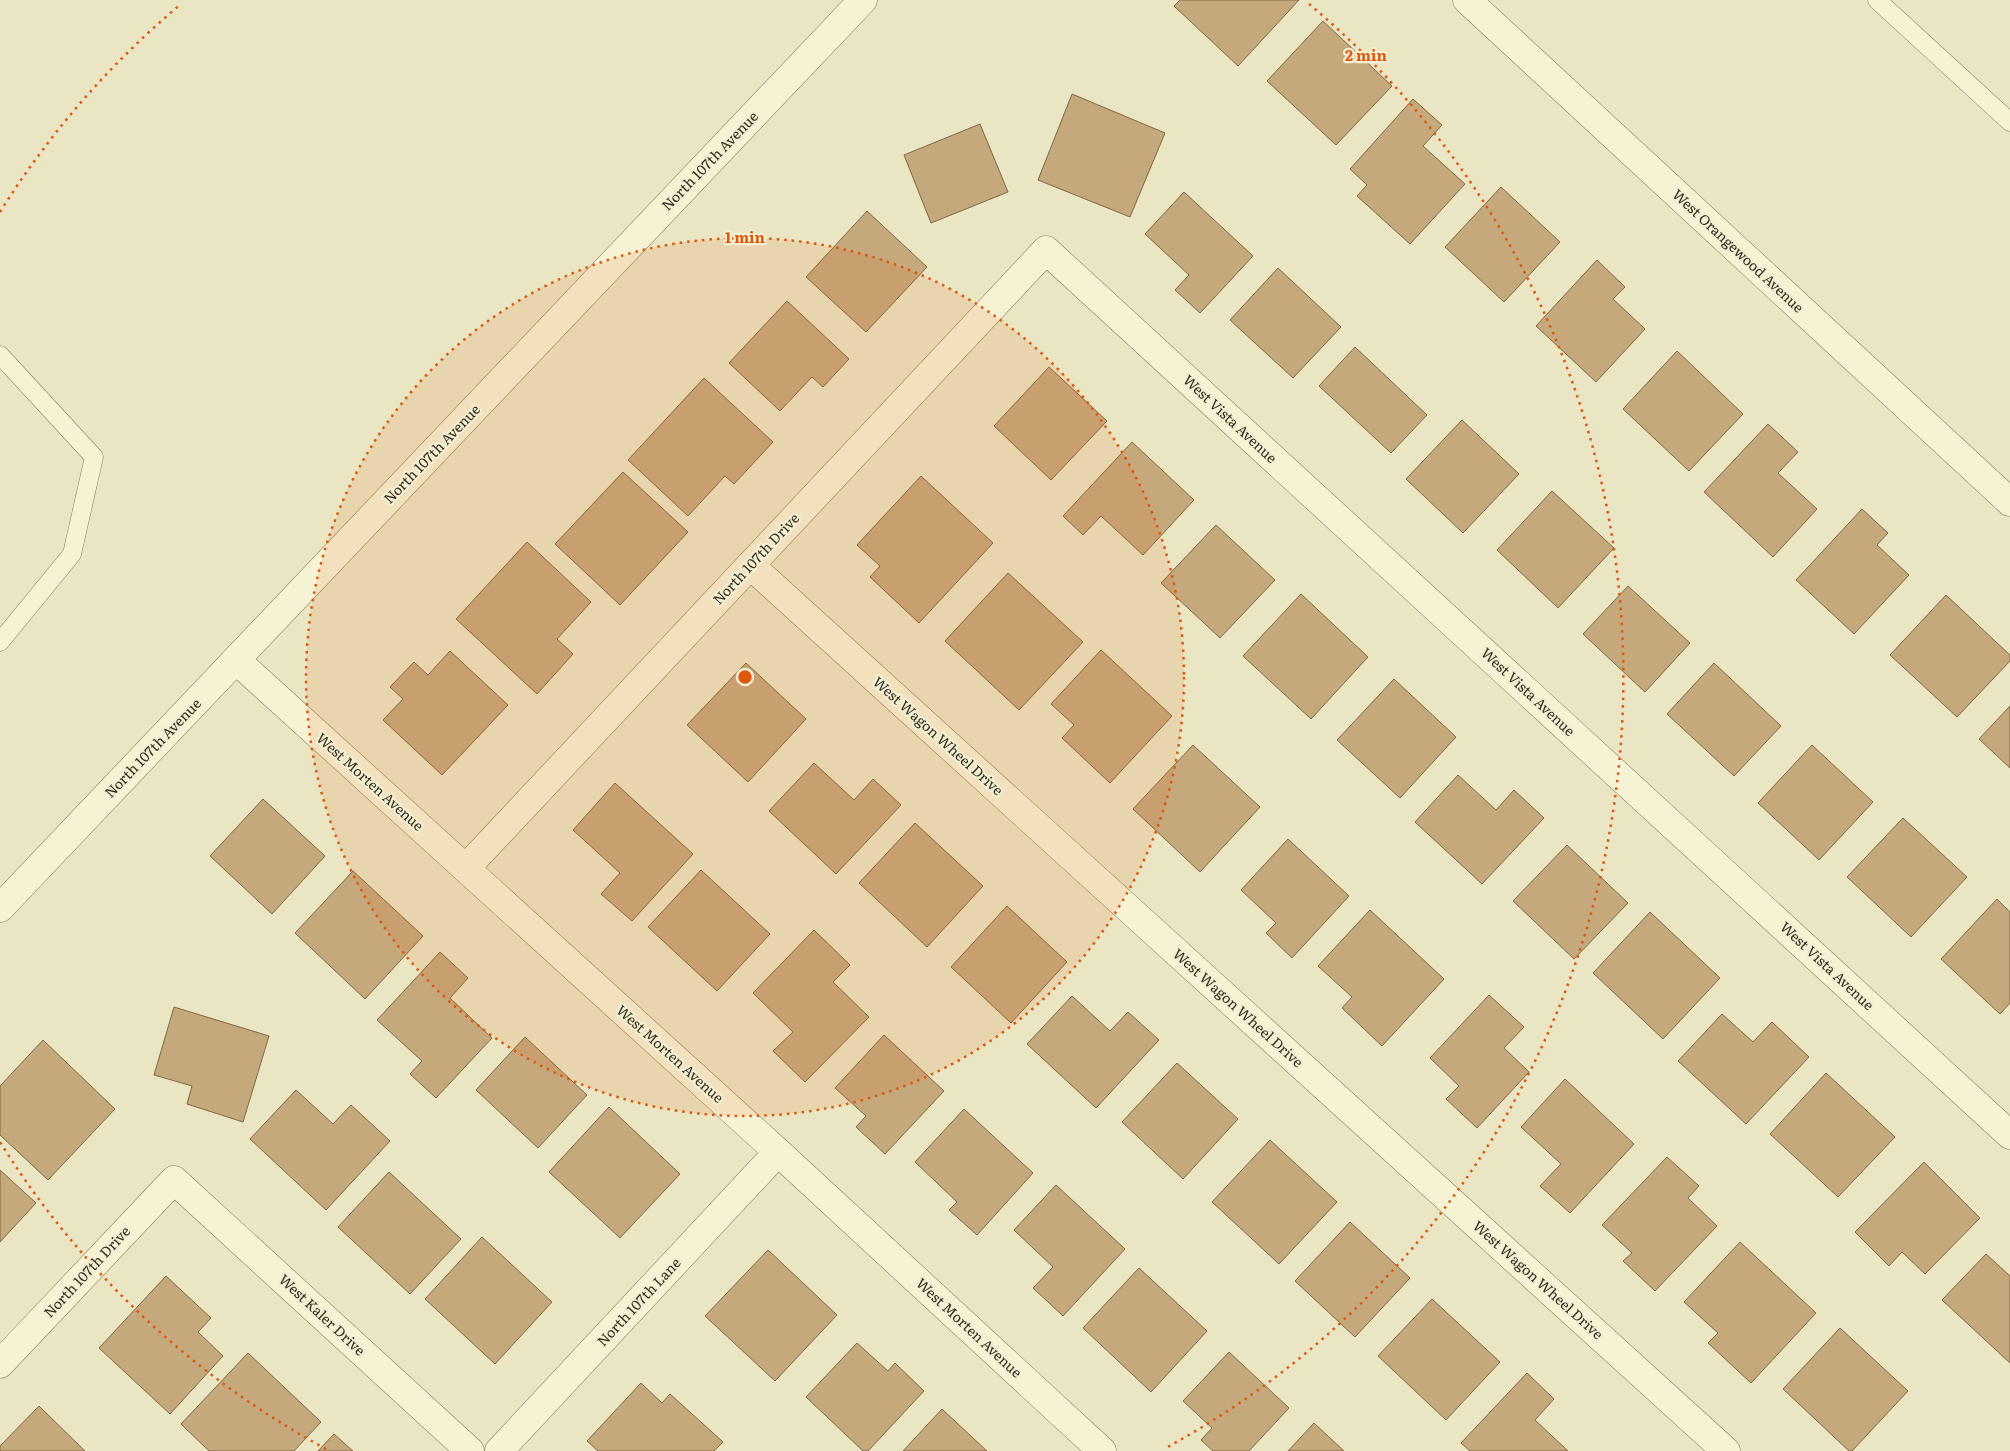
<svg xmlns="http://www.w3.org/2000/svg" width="2010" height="1451" font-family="Literata,serif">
	<rect width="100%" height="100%" fill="#eae6c3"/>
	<path fill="#c5a97c" stroke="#806743" d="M 1180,0 L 1299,0 L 1238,66 L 1174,6 Z
		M 1323,21 L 1392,86 L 1336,145 L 1267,81 Z
		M 1072,94 L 1165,133 L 1130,217 L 1038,180 Z
		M 1413,99 L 1442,125 L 1423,146 L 1465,184 L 1410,244 L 1357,196 L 1367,185 L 1350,169 Z
		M 980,124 L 1008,192 L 931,223 L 904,155 Z
		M 1501,187 L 1560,242 L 1504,302 L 1445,247 Z
		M 1184,192 L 1253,256 L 1200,313 L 1175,290 L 1189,275 L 1145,234 Z
		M 867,211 L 927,267 L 866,332 L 806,277 Z
		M 1597,260 L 1625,287 L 1613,299 L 1645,329 L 1596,382 L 1536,326 Z
		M 1278,268 L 1341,327 L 1293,378 L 1230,320 Z
		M 787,301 L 849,359 L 823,387 L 812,377 L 780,411 L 729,363 Z
		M 1355,347 L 1427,415 L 1391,453 L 1319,386 Z
		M 1677,351 L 1743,414 L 1689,471 L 1623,409 Z
		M 1049,367 L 1107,421 L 1051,480 L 994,426 Z
		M 704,378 L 773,442 L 734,484 L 725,476 L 688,516 L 628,460 Z
		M 1462,420 L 1519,474 L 1463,533 L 1406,479 Z
		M 1768,424 L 1798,452 L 1778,473 L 1817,509 L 1773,557 L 1704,492 Z
		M 1132,442 L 1194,500 L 1143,555 L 1101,516 L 1083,535 L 1063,516 Z
		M 623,472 L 688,532 L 620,605 L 555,544 Z
		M 921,476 L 993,543 L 919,623 L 870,577 L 880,566 L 857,545 Z
		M 1552,491 L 1614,548 L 1558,608 L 1497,550 Z
		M 1862,509 L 1888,533 L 1877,545 L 1909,575 L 1854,634 L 1796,580 Z
		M 1216,525 L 1275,580 L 1220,638 L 1161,583 Z
		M 527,542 L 591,602 L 557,639 L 573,654 L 537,694 L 456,619 Z
		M 1008,573 L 1083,642 L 1019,710 L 945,641 Z
		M 1628,586 L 1690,643 L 1645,692 L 1583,634 Z
		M 1301,594 L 1368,657 L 1311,719 L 1243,656 Z
		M 1946,595 L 2010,655 L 2010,661 L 1957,717 L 1890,655 Z
		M 1101,650 L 1172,716 L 1110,783 L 1062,738 L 1074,725 L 1051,704 Z
		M 450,651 L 508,705 L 442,775 L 383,720 L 403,699 L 390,687 L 414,662 L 428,675 Z
		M 746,663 L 806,719 L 748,782 L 687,725 Z
		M 1714,663 L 1781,726 L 1734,776 L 1667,714 Z
		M 1394,679 L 1456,737 L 1400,798 L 1337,740 Z
		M 2010,706 L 2010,768 L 1979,739 Z
		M 1193,745 L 1260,807 L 1200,872 L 1133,809 Z
		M 1812,745 L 1873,802 L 1819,860 L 1758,803 Z
		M 814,763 L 854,800 L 873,779 L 901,805 L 836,874 L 769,811 Z
		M 1458,775 L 1496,810 L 1514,790 L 1544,818 L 1482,884 L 1415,822 Z
		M 615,783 L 693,854 L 632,921 L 601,894 L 620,873 L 573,830 Z
		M 263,799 L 325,856 L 272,914 L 210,856 Z
		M 1903,818 L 1967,877 L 1911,937 L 1847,877 Z
		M 915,823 L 983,886 L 927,947 L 859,883 Z
		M 1288,839 L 1349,896 L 1292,958 L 1266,933 L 1276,923 L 1241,890 Z
		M 1567,845 L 1628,903 L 1574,959 L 1513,901 Z
		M 701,870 L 770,934 L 717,991 L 648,927 Z
		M 353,871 L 423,936 L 365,999 L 295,933 Z
		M 1997,899 L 2010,912 L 2010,1003 L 2000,1014 L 1941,959 Z
		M 1007,906 L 1067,962 L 1011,1023 L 951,967 Z
		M 1370,910 L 1444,979 L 1382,1046 L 1342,1008 L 1352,997 L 1318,966 Z
		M 1650,912 L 1720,978 L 1663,1039 L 1593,973 Z
		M 814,930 L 850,965 L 833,982 L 869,1017 L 805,1082 L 773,1051 L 793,1032 L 753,993 Z
		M 440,952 L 468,978 L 450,998 L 492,1038 L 436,1098 L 410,1074 L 422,1061 L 377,1020 Z
		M 1489,995 L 1524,1027 L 1504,1048 L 1529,1072 L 1477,1128 L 1446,1099 L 1459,1086 L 1430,1058 Z
		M 1072,996 L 1110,1031 L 1128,1012 L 1159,1040 L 1096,1108 L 1027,1044 Z
		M 174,1007 L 269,1036 L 243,1122 L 187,1104 L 192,1086 L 154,1075 Z
		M 1722,1014 L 1753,1042 L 1772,1022 L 1809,1057 L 1746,1124 L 1678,1061 Z
		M 884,1035 L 944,1091 L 885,1154 L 856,1127 L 866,1116 L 835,1088 Z
		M 525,1037 L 587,1095 L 538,1148 L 476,1090 Z
		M 43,1040 L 115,1109 L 48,1180 L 0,1135 L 0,1086 Z
		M 1177,1063 L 1238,1119 L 1183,1179 L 1122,1122 Z
		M 1826,1073 L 1895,1137 L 1838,1197 L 1770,1134 Z
		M 1565,1079 L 1634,1144 L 1570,1213 L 1540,1186 L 1561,1164 L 1521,1127 Z
		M 296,1090 L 333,1124 L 351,1105 L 390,1141 L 326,1210 L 250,1139 Z
		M 609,1107 L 680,1174 L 620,1238 L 549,1172 Z
		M 964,1109 L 1033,1173 L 977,1235 L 949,1210 L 957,1202 L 915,1162 Z
		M 1270,1140 L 1337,1202 L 1279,1264 L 1212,1202 Z
		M 1667,1157 L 1699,1186 L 1688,1198 L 1717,1226 L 1655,1291 L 1623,1261 L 1632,1253 L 1602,1225 Z
		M 1924,1162 L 1980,1218 L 1925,1274 L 1902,1252 L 1889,1266 L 1855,1232 Z
		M 0,1170 L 36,1203 L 0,1242 Z
		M 389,1172 L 461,1239 L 410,1294 L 338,1227 Z
		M 1056,1185 L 1125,1249 L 1063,1316 L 1033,1288 L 1053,1267 L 1014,1230 Z
		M 1350,1222 L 1410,1278 L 1355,1337 L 1295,1281 Z
		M 482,1237 L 552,1302 L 495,1364 L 425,1299 Z
		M 1740,1242 L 1816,1313 L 1751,1383 L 1708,1343 L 1718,1333 L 1684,1302 Z
		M 768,1250 L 837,1315 L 775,1381 L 705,1316 Z
		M 1986,1254 L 2010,1276 L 2010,1363 L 1942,1300 Z
		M 1139,1268 L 1207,1331 L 1151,1392 L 1083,1328 Z
		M 166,1276 L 211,1318 L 198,1332 L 223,1356 L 170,1414 L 99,1348 Z
		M 1432,1299 L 1500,1362 L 1446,1420 L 1378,1356 Z
		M 1840,1328 L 1908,1391 L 1852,1451 L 1849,1451 L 1783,1389 Z
		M 857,1343 L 888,1371 L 895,1363 L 924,1391 L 868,1451 L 863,1451 L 806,1397 Z
		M 1229,1352 L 1289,1408 L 1249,1451 L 1213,1451 L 1201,1440 L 1212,1428 L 1183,1401 Z
		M 248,1353 L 321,1422 L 294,1451 L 209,1451 L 181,1424 Z
		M 1527,1373 L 1554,1399 L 1535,1420 L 1568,1451 L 1470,1451 L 1461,1443 Z
		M 641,1383 L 662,1403 L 670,1394 L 723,1442 L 714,1451 L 598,1451 L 587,1441 Z
		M 39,1406 L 85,1451 L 0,1451 L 0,1446 Z
		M 942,1409 L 987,1451 L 903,1451 Z
		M 1314,1423 L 1344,1451 L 1288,1451 Z
		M 334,1434 L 353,1451 L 318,1451 Z"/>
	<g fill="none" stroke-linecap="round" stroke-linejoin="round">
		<defs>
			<path id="service" d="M 1877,0 L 2010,122
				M 0,355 L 94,457 L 72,554 L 0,642"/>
			<path id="minor" d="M 750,565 L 1726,1451
				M 236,660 L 778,1152 L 1102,1451
				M 466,868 L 1046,250 L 2010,1135
				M 0,1364 L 174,1180 L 470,1451
				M 499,1451 L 778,1152"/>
			<path id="tertiary" d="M 1467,0 L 2010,502
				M 0,908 L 863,0"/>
		</defs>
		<use href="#service" stroke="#83785b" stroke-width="19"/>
		<use href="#minor" stroke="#83785b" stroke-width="29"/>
		<use href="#tertiary" stroke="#83785b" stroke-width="29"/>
		<use href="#service" stroke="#f6f3d5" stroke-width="18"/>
		<use href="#minor" stroke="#f6f3d5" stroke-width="28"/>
		<use href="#tertiary" stroke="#f6f3d5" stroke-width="28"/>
	</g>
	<circle cx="745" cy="677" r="439" fill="#df570d" fill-opacity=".12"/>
	<g fill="none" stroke="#df570d" stroke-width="2.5" stroke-dasharray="2.5 5">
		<circle cx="745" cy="677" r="439"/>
		<path d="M326 1449A878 878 0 0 1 0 1142M0 212A878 878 0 0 1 181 4M1309 4A878 878 0 0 1 1164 1449"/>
	</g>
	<g text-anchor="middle" stroke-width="4.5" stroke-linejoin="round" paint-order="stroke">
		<g font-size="14" fill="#342d1e" stroke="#f2efd2">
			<text transform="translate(710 161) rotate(-46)" y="5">North 107th Avenue</text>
			<text transform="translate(1738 251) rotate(43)" y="5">West Orangewood Avenue</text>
			<text transform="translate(1230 419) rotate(43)" y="5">West Vista Avenue</text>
			<text transform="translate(432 454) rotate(-46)" y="5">North 107th Avenue</text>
			<text transform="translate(756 559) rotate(-47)" y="5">North 107th Drive</text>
			<text transform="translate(1528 692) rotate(43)" y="5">West Vista Avenue</text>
			<text transform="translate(938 736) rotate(42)" y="5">West Wagon Wheel Drive</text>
			<text transform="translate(153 748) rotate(-46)" y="5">North 107th Avenue</text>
			<text transform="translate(370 782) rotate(42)" y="5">West Morten Avenue</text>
			<text transform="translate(1827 966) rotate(43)" y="5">West Vista Avenue</text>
			<text transform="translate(1238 1008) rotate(42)" y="5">West Wagon Wheel Drive</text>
			<text transform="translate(670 1054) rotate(42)" y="5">West Morten Avenue</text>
			<text transform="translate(87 1272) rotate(-47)" y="5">North 107th Drive</text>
			<text transform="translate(1538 1280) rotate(42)" y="5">West Wagon Wheel Drive</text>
			<text transform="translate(639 1302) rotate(-47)" y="5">North 107th Lane</text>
			<text transform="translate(322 1315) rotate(43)" y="5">West Kaler Drive</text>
			<text transform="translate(969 1328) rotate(43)" y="5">West Morten Avenue</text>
		</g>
	</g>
	<circle cx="745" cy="677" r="8" fill="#df570d" stroke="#f2efd2" stroke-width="2.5"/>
	<g font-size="15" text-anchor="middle" font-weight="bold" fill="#df570d" stroke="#f2efd2" stroke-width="4.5" stroke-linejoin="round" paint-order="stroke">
		<text x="1366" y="61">2 min</text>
		<text x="745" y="243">1 min</text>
	</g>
</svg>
